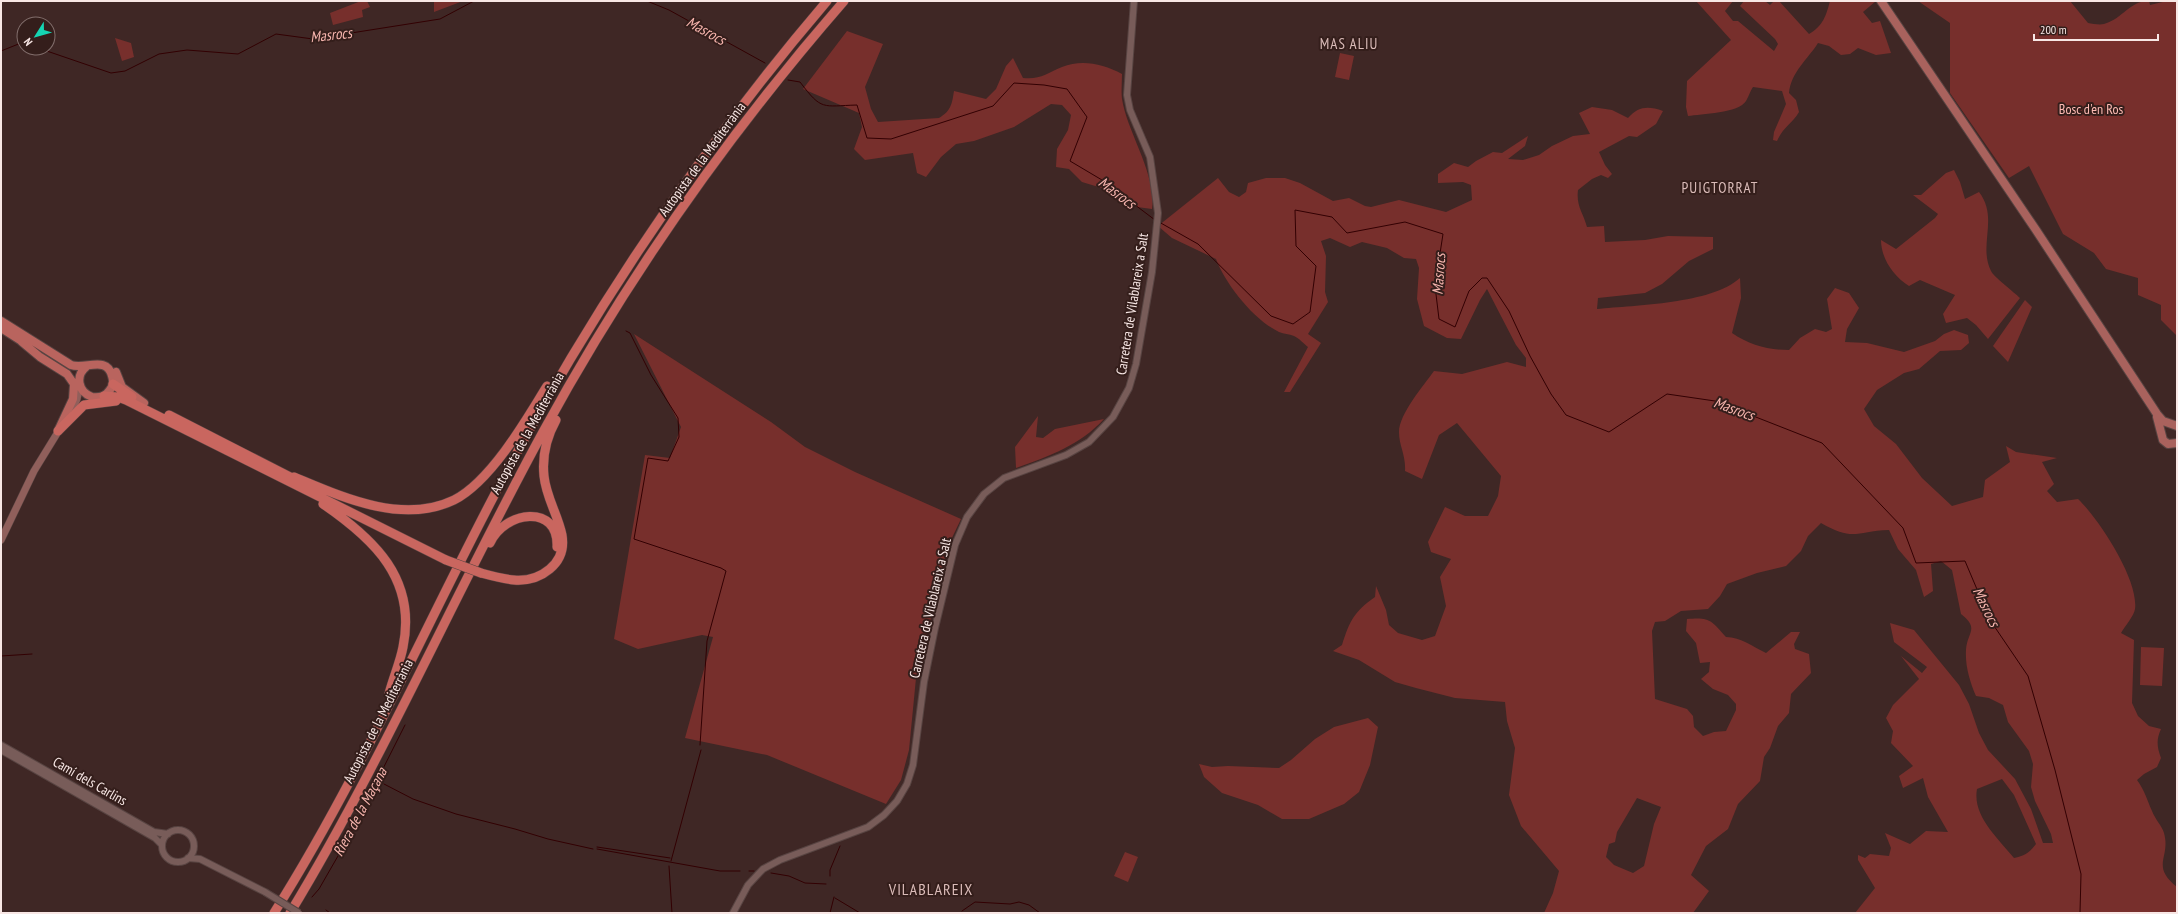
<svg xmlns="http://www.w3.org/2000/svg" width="2178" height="914" font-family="'PT Sans Narrow',sans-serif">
	<rect width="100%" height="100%" fill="#3f2725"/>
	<path fill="#772f2c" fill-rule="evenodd" d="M 361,1 L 367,1 L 370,7 L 362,10 L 363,17 L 333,25 L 330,13 Z
		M 434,1 L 463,1 L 434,12 Z
		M 1696,1 L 1733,1 L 1725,11 L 1733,21 L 1738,21 L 1774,51 L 1778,44 L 1775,39 L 1740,6 L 1744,1 L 1765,1 L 1770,5 L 1774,1 L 1779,1 L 1809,34 C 1823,26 1826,16 1830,1 L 1876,1 L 1863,12 L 1872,23 L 1880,21 L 1891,53 L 1876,55 L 1858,48 L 1850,54 L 1841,55 L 1829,46 L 1818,43 C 1808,59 1791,72 1789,93 L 1796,100 L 1799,112 C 1792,124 1783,127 1777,141 L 1773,140 L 1774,132 L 1786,104 L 1782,91 L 1753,87 C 1750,91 1749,96 1746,101 C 1739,113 1701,114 1688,116 L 1686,107 L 1687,81 L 1731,40 Z
		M 1918,1 L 2070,1 L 2088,23 C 2093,24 2100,25 2104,24 C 2124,18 2129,1 2149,1 L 2150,5 L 2167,1 L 2177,1 L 2177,336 L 2161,320 L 2161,305 L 2138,295 L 2138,278 L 2106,269 L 2094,253 L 2063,234 L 2029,166 L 2009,178 L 1950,93 L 1950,23 Z
		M 847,31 L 883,44 L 865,87 L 871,109 L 878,122 L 939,118 C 951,111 952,104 954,91 L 986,99 L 996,89 L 1006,66 L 1013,58 L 1023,78 C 1040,80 1047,73 1062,67 C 1082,59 1103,64 1122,74 C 1122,82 1121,91 1122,99 C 1127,132 1157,175 1152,209 L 1137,207 L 1115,192 L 1082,182 L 1069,169 L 1056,167 L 1057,149 L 1068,130 L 1071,115 L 1062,105 L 1051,104 L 1014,127 L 974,141 L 956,144 L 941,157 L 926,177 L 917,173 L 913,153 L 865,160 L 854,149 L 862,127 L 859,113 L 803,89 Z
		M 115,38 L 131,43 L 134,57 L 122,61 Z
		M 1340,53 L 1354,56 L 1349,80 L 1335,77 Z
		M 1592,107 L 1612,110 L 1628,118 C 1639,106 1648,106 1663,111 L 1656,124 L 1637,137 L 1629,136 L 1599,152 L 1605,165 L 1612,174 L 1608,178 L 1601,175 L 1592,179 L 1578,190 C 1576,206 1583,212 1587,227 L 1604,226 L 1605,242 L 1645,240 L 1668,236 L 1713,237 L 1713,249 L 1689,261 L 1662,284 L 1645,293 L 1598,298 L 1597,309 C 1636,305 1711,304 1740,278 L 1741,298 L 1732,333 C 1750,345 1767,350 1789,350 L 1800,338 L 1815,329 L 1826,332 L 1832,329 L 1827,299 L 1835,288 L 1849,293 L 1859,308 L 1847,329 L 1845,342 L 1867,343 L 1904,352 L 1935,341 L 1944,334 L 1954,330 L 1968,335 L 1969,343 L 1961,350 L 1940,351 L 1919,369 L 1904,373 L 1877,390 L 1864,409 L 1874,426 L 1896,444 L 1922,478 L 1952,506 L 1983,497 L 1985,480 L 2010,462 L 2006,446 L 2016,452 L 2057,458 L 2042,462 L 2054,484 L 2047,491 L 2057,502 L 2078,499 C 2099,519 2139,580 2135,609 C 2134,616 2125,626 2121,633 L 2134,640 L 2132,703 L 2138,716 L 2149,726 L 2161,729 C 2156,740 2157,747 2161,758 L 2157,767 L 2144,774 L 2137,780 C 2145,791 2147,800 2152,811 C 2155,819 2162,826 2164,833 C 2171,858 2150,865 2177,887 L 2177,913 L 1855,913 L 1875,888 L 1858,860 L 1858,855 L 1865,858 L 1870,854 L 1889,856 L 1891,848 L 1885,833 L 1910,844 L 1926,831 L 1948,832 L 1928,797 L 1923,778 L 1903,788 L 1899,776 L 1913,766 L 1891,743 L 1893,731 L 1886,718 L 1893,705 L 1919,679 L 1901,656 L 1922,673 L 1927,667 L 1894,642 L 1890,623 L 1914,630 L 1959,685 L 1969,704 L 1979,733 L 1988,750 L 2015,779 L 2031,809 L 2043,843 L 2053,843 L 2051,834 L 2035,801 L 2031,787 L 2033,764 L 2029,751 L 2008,722 L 2003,705 L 1989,698 L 1976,696 C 1970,682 1965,666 1966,650 C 1967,632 1980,629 1961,614 L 1952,570 L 1941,561 L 1931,564 L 1933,591 L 1924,597 L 1916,570 L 1898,549 L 1889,530 C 1856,531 1854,542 1821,523 L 1808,536 L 1801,551 L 1786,566 L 1757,573 L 1727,584 L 1720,596 L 1708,609 L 1681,611 L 1665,621 L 1655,622 L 1652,631 L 1655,699 L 1687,709 L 1693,716 L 1694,727 L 1703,736 L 1714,732 L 1726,731 L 1736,710 L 1736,704 L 1728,695 L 1713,689 L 1701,679 L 1709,672 L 1710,662 L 1700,663 L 1696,643 L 1686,631 L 1687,619 C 1710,617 1711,620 1726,637 C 1741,637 1753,647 1766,653 L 1791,632 L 1800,632 L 1794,644 L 1795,649 L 1809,654 L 1811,673 L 1791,694 L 1789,713 L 1778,726 L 1770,748 L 1764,757 L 1760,781 L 1738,804 L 1728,829 L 1706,846 L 1691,875 L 1709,891 L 1693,913 L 1544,913 L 1553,893 L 1559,871 L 1521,826 L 1509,795 L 1515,748 L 1507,721 L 1505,702 L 1455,698 L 1416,688 L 1395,682 L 1359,660 L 1333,651 L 1342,645 C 1350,620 1354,612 1375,597 L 1376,586 L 1386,610 L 1389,625 L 1398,633 L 1422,640 L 1435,636 L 1446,606 L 1440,577 L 1451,559 L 1431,552 L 1428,542 L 1445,507 L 1465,516 L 1488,516 L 1498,496 L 1501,476 L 1457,423 L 1439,435 L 1422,479 L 1405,471 C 1406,455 1399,446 1399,432 C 1399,414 1424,385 1434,371 L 1462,374 L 1507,362 L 1526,367 L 1526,358 L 1516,345 L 1487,289 L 1480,300 L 1461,339 L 1447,338 L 1424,326 L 1417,299 L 1419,268 L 1416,259 L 1404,258 L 1387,248 L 1362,242 L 1350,247 L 1330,238 L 1321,241 L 1326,256 L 1325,292 L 1328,302 L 1308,334 L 1321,343 L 1290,392 L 1284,392 L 1308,347 C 1304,344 1299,338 1294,336 C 1289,334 1284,334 1279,332 C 1254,320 1226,285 1216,259 L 1172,238 L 1158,226 L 1218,178 L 1229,192 L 1239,197 L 1246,192 L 1248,183 L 1266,178 L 1285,178 L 1300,183 L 1333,201 L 1349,198 L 1365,206 L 1371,207 L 1399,200 L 1446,212 L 1472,200 L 1471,185 L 1463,182 L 1438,183 L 1438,174 L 1454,163 L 1468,167 L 1476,161 L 1493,152 L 1502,153 L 1528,136 L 1525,146 L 1508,159 L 1523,160 L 1539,155 L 1552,146 L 1573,136 L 1590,134 L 1579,113 ZM 2002,779 L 2014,795 L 2036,844 C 2030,852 2025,856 2014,858 C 1999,839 1972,816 1977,789 ZM 1637,798 L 1661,807 L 1654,824 L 1644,866 L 1633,873 L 1614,865 L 1606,857 L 1609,844 L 1615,842 L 1617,832 Z
		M 1954,170 L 1960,182 L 1965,199 L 1979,192 C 1999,218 1978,245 1991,271 C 1993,276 2015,293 2020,298 L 1988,339 L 1976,325 L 1967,318 L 1946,323 L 1943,314 L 1955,295 L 1920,280 L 1909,286 C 1893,276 1881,258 1881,240 L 1896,249 L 1935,218 L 1938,214 L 1913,195 L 1921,195 L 1946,173 Z
		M 2025,300 L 2032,307 L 2008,362 L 1993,346 Z
		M 634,334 L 771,422 L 805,447 L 855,472 L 961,519 L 949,544 L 916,678 L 909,750 L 901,780 L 886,804 L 767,755 L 685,738 L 713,637 L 702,635 L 638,649 L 614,639 L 645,455 L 670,458 L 681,427 Z
		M 1038,416 L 1036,437 L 1043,438 L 1055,429 L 1104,419 C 1080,445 1050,456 1016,468 L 1015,447 Z
		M 2141,647 L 2164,648 L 2162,686 L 2140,685 Z
		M 1368,718 L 1378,727 L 1370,765 L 1359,792 L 1344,804 L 1309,819 L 1282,819 L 1258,805 L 1222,793 L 1204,777 L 1199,764 L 1212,767 L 1228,766 L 1279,768 L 1291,760 L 1315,739 L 1334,727 Z
		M 1125,852 L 1138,857 L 1128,882 L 1114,876 Z"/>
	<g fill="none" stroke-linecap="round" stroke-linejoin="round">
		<path stroke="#320002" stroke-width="1" d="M 647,1 L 669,10 L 765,63
			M 38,48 L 111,73 L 125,71 L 159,54 L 187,50 L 238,54 L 276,34 L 313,39 L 440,19 L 474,1
			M 1,51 L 21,43 L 24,44
			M 788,80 L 800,82 C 822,111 822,106 857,105 L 867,138 L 891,139 L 993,106 L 1014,83 L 1044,85 L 1067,89 L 1087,117 L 1070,161 L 1102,180 L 1155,220
			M 1159,222 L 1198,244 L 1271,316 L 1293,324 L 1310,312 L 1316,266 L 1296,246 L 1295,210 L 1332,217 L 1347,233 L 1405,222 L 1443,234 L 1435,286 L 1439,319 L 1455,327 L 1469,291 L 1482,278 L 1487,278 L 1509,311 L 1530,356 L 1551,394 L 1566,415 L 1609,432 L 1667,394 L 1715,401 L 1822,443 L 1903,528 L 1916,563 L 1965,561 L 1990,620 L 2028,676 L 2055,770 L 2081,874 L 2080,913
			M 626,331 L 630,333 L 651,375 L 678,418 L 679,437 L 668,461 L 648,458 L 634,539 L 721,568 L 726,571 L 707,641 L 700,745
			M 1,656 L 32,654
			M 384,784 L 413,799 L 456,814 L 515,829 L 548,839 L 593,849
			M 597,847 L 670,858
			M 597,849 L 720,871 L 740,871
			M 671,861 L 701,750
			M 669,866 L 672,913
			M 749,871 L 754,871
			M 771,873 L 789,876 L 805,883 L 826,884
			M 830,876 L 830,870 L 840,846
			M 312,897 L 319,889 L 346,842 L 405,725
			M 835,898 L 860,913
			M 326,910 L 330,913
			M 962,911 L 975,902 L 1010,904 L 1019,902 L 1029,905 L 1040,913
			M 830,913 L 834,897"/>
		<defs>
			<path id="tertiary" d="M 1,745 L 154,832 L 168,834
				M 1,750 L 155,838 L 162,845
				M162 846a16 16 0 1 1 32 0a16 16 0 1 1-32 0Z
				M 188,858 L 200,859 L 265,892
				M 733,913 L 748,885 L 763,869 L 780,860 L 868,827 L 884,815 L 897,801 L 907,784 L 913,765 L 924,682 L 935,628 L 955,545 L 967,517 L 984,494 L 1004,478 L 1066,455 L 1089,442 L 1113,417 L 1129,388 L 1136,364 L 1152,272 L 1158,213 L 1150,157 L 1130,110 L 1127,95 L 1134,1"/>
			<path id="secondary" d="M 73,408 L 77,399 L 80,385
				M 1,540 L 34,471 L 61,427"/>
			<path id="primary" d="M 1881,1 L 2036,230 L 2157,414 L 2163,421 L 2177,426
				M 2157,417 L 2163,440 L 2168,444 L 2177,443"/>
			<path id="trunk" d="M 1,321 L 71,365 C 85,370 107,355 112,376 C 114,382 113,387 109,391 C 105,397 99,398 92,397 C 78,392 75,376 86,367
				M 1,328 L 26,344
				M 22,342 L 40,357 L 67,374 L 74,384 L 73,399 L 58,431
				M 116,372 L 122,387 L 144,403"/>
			<path id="motorway" d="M 113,384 L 132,397
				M 104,396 L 118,397 L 126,400 L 446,560
				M 169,415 L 298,481
				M 58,431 L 84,405 L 116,401
				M 294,477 C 342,497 402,525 454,500 C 490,482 526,421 547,386
				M 323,504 C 374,539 417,579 403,647 C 400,663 393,678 389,694
				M 490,543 C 504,511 559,503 557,547
				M 481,573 C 492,576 503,579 514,580 C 540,582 567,564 562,535 C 558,515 546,497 544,476 C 542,456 546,438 556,420
				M 274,913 C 363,772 429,617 507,471 C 597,303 703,146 827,1
				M 290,913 C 384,758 456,591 543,432 C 627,278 729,133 844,1"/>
		</defs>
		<use href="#tertiary" stroke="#584442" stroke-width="8"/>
		<use href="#secondary" stroke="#584442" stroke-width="8"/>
		<use href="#primary" stroke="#584442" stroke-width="10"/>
		<use href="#trunk" stroke="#584442" stroke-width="10"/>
		<use href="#motorway" stroke="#584442" stroke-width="10"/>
		<use href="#tertiary" stroke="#785c59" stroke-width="6"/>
		<use href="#secondary" stroke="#905f5b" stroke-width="7"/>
		<use href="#primary" stroke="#a9625d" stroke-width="8"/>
		<use href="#trunk" stroke="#b9645e" stroke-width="8"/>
		<use href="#motorway" stroke="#c9665f" stroke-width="9"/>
		<defs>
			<path id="tertiary-bridge" d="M 265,892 L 299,913"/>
			<path id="motorway-bridge" d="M 446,560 L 481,573"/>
		</defs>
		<use href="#tertiary-bridge" stroke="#584442" stroke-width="8" stroke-linecap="butt"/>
		<use href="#motorway-bridge" stroke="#584442" stroke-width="10" stroke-linecap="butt"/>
		<use href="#tertiary-bridge" stroke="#785c59" stroke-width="6"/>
		<use href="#motorway-bridge" stroke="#c9665f" stroke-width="9"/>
	</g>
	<g text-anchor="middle" stroke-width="4" stroke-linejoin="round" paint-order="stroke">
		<g font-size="14" fill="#febbb4" stroke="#341e1b">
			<text x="2091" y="114">Bosc d'en Ros</text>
		</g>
		<g font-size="14" fill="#f8e7e5" stroke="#341e1b">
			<text transform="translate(702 159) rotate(-54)" y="5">Autopista de la Mediterrània</text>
			<text transform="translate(1132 304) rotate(-81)" y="5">Carretera de Vilablareix a Salt</text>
			<text transform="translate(527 433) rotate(-61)" y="5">Autopista de la Mediterrània</text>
			<text transform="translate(930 608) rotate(-77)" y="5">Carretera de Vilablareix a Salt</text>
			<text transform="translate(378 721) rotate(-63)" y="5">Autopista de la Mediterrània</text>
			<text transform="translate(90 781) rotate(30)" y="5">Camí dels Carlins</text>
		</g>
		<g font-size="15" font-style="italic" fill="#f7b5ae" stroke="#341e1b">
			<text transform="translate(706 31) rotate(29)" y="5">Masrocs</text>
			<text transform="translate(331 35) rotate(-6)" y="5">Masrocs</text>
			<text transform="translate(1117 193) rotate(37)" y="5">Masrocs</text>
			<text transform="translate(1439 274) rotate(-86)" y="5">Masrocs</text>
			<text transform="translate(1734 409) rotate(20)" y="5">Masrocs</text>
			<text transform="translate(1986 607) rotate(64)" y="5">Masrocs</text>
			<text transform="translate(360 812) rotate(-62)" y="5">Riera de la Maçana</text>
		</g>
		<g font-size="15" letter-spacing="1" fill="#dabbb8" stroke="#341e1b">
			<text x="1349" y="49">MAS ALIU</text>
			<text x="1720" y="193">PUIGTORRAT</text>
		</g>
		<g font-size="16" letter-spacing="1" fill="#dabbb8" stroke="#341e1b">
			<text x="931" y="895">VILABLAREIX</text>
		</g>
	</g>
	<rect width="2178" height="914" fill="none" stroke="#f8e7e5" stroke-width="4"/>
	<g transform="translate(36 36) rotate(233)"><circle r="19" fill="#341e1b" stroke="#826e6c"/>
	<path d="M0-3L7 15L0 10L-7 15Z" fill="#15d5b3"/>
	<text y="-6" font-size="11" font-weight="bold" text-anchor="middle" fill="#f8e7e5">N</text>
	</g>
	<path d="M2034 34v6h124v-6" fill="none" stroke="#f8e7e5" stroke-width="2"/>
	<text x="2040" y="34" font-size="12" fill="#f8e7e5" stroke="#341e1b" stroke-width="3" paint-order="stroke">200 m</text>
</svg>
